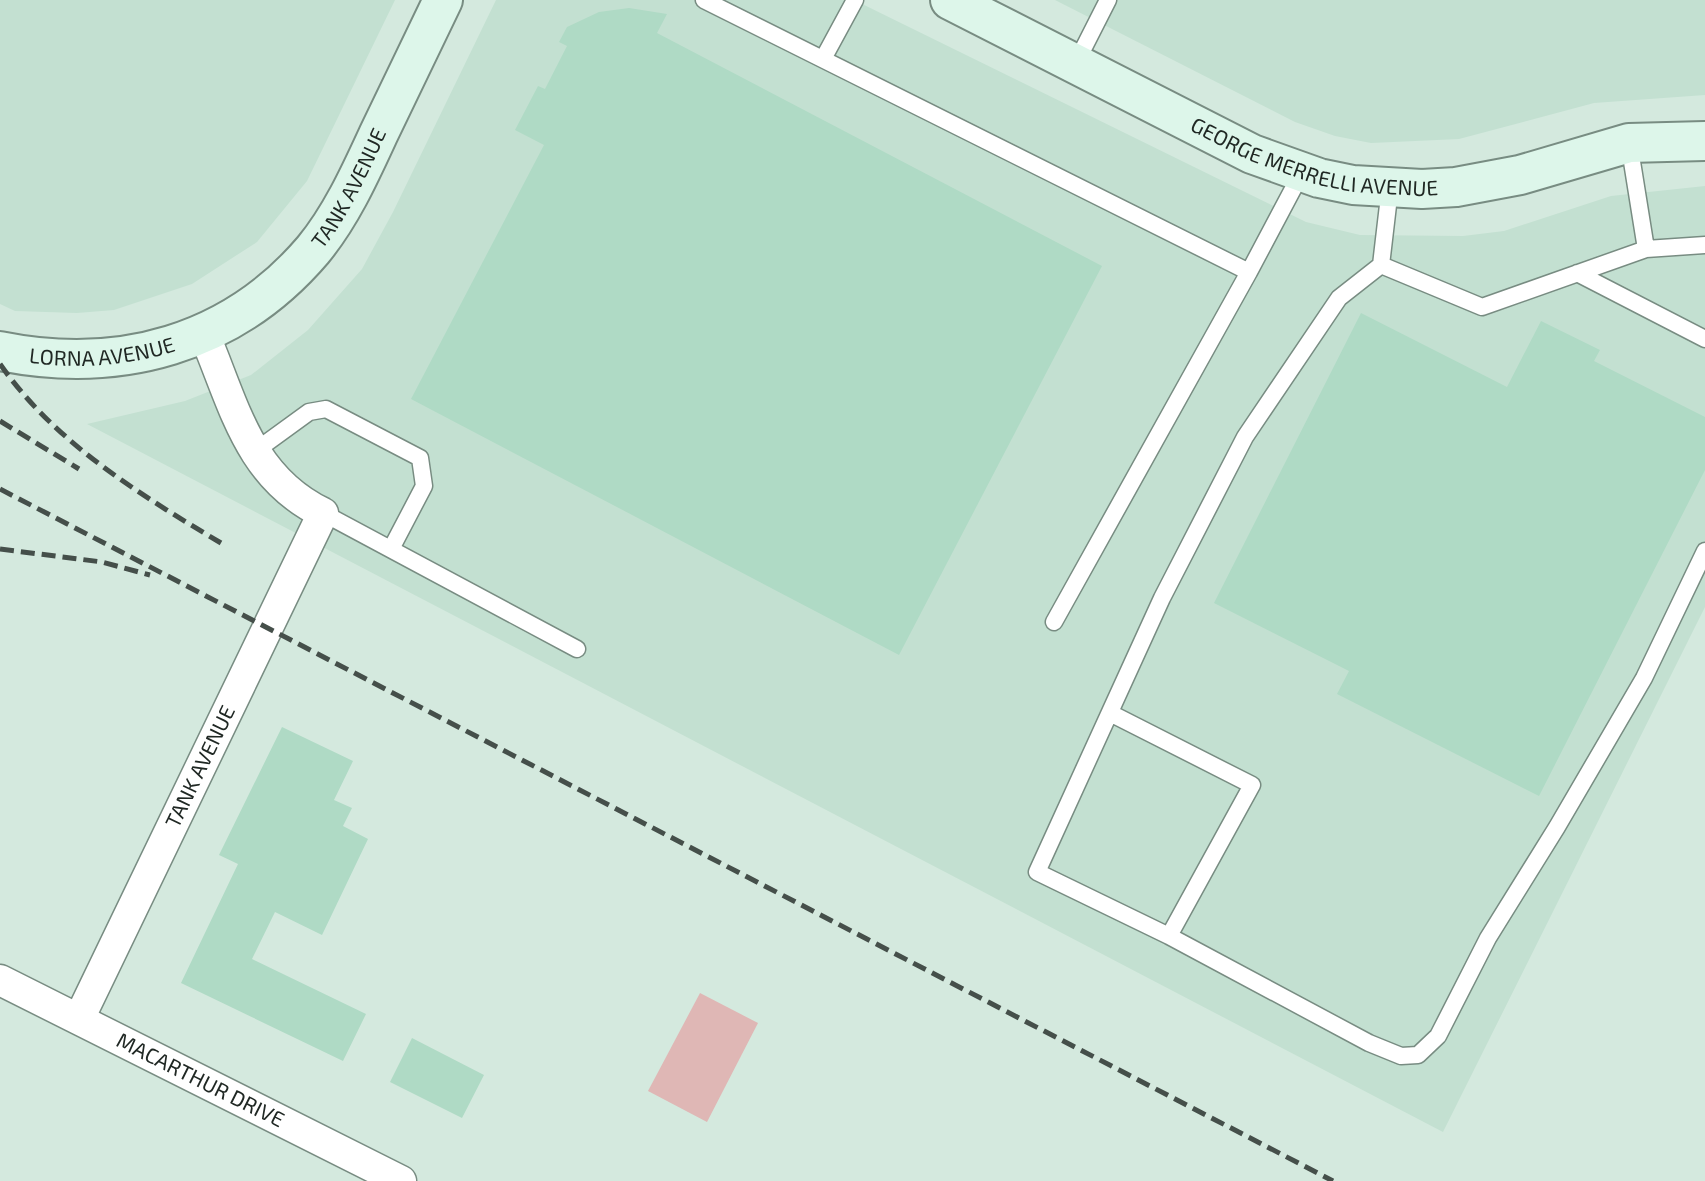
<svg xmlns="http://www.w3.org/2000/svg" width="1705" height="1181" font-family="'Exo 2',sans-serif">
	<rect width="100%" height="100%" fill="#d4e9de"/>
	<path fill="#c3e0d1" d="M 0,0 L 395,0 L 307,181 L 257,242 L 192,284 L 114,310 L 77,313 L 15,311 L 0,304 Z
		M 496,0 L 854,0 L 1306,222 L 1360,235 L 1463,236 L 1504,231 L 1611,196 L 1705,186 L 1705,607 L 1443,1132 L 87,424 L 185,401 L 251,375 L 308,330 L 362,269 L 393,212 Z
		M 1055,0 L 1705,0 L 1705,95 L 1594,103 L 1459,139 L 1371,143 L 1335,136 L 1295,122 Z"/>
	<path fill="#dfb7b5" d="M 700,993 L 758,1023 L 707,1122 L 648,1091 Z"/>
	<path fill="#afdac5" d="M 629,8 L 667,14 L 657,33 L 1102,266 L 899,655 L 411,399 L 544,145 L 515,130 L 538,86 L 545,89 L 567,46 L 559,42 L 567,27 L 599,12 Z
		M 1361,313 L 1507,387 L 1541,321 L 1600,350 L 1594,361 L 1705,417 L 1705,470 L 1539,796 L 1337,694 L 1349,671 L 1214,603 Z
		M 282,727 L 353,761 L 334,800 L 352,808 L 343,826 L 368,839 L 322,935 L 275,912 L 252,959 L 366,1014 L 343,1061 L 181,983 L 238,864 L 219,855 Z
		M 412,1038 L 484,1075 L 462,1118 L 390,1082 Z"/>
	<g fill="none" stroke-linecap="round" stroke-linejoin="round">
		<defs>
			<path id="lane" d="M 704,0 L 1249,272 L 1302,172
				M 823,59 L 855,0
				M 1075,65 L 1108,0
				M 1646,249 L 1705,245
				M 1381,265 L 1482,307 L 1646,249 L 1629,143
				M 1577,273 L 1705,339
				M 254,452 L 309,412 L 326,409 L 420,458 L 424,486 L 391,549
				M 323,513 L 577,649
				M 1054,622 L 1249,272
				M 1110,713 L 1252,785 L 1169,936 L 1037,872 L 1162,598 L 1245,437 L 1339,298 L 1381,265 L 1390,188
				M 1169,936 L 1369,1043 L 1401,1056 L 1418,1055 L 1438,1036 L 1488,938 L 1557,827 L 1644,678 L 1705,551"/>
			<g id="street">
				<path id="s1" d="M 0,980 L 401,1181"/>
				<path id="s2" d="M 79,1019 L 323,513 C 248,477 234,404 204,334"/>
			</g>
			<g id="secondary">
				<path id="s3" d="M 950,0 L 1252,154 L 1319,178 L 1353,185 L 1422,189 L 1456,187 L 1520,175 L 1629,143 L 1705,141"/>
				<path id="s4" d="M 0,351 C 119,375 232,345 313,250 C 341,216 360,174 378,135 C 400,90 421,45 443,0"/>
			</g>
		</defs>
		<use href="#lane" stroke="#788c82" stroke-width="19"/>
		<use href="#street" stroke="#788c82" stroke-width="33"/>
		<use href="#secondary" stroke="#788c82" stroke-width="42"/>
		<use href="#lane" stroke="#fff" stroke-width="16"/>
		<use href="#street" stroke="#fff" stroke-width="30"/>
		<use href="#secondary" stroke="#ddf6ea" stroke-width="38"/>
		<path stroke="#454f4a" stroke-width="5" stroke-dasharray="14 7" stroke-linecap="butt" d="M 0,364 C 55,443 139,494 221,543
			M 0,421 L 79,469
			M 0,489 L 1333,1181
			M 0,549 L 102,562 L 150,575"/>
	</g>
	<g text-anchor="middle" stroke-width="6" stroke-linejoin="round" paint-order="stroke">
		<g font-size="21" fill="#202824" stroke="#fff">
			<text dy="7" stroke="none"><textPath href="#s3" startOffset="401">GEORGE MERRELLI AVENUE</textPath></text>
			<text dy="7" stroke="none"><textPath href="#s4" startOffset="418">TANK AVENUE</textPath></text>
			<text dy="7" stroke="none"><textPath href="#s4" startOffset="103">LORNA AVENUE</textPath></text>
			<text dy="7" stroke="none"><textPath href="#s2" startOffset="280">TANK AVENUE</textPath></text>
			<text dy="7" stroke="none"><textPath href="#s1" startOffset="224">MACARTHUR DRIVE</textPath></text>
		</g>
	</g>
</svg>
